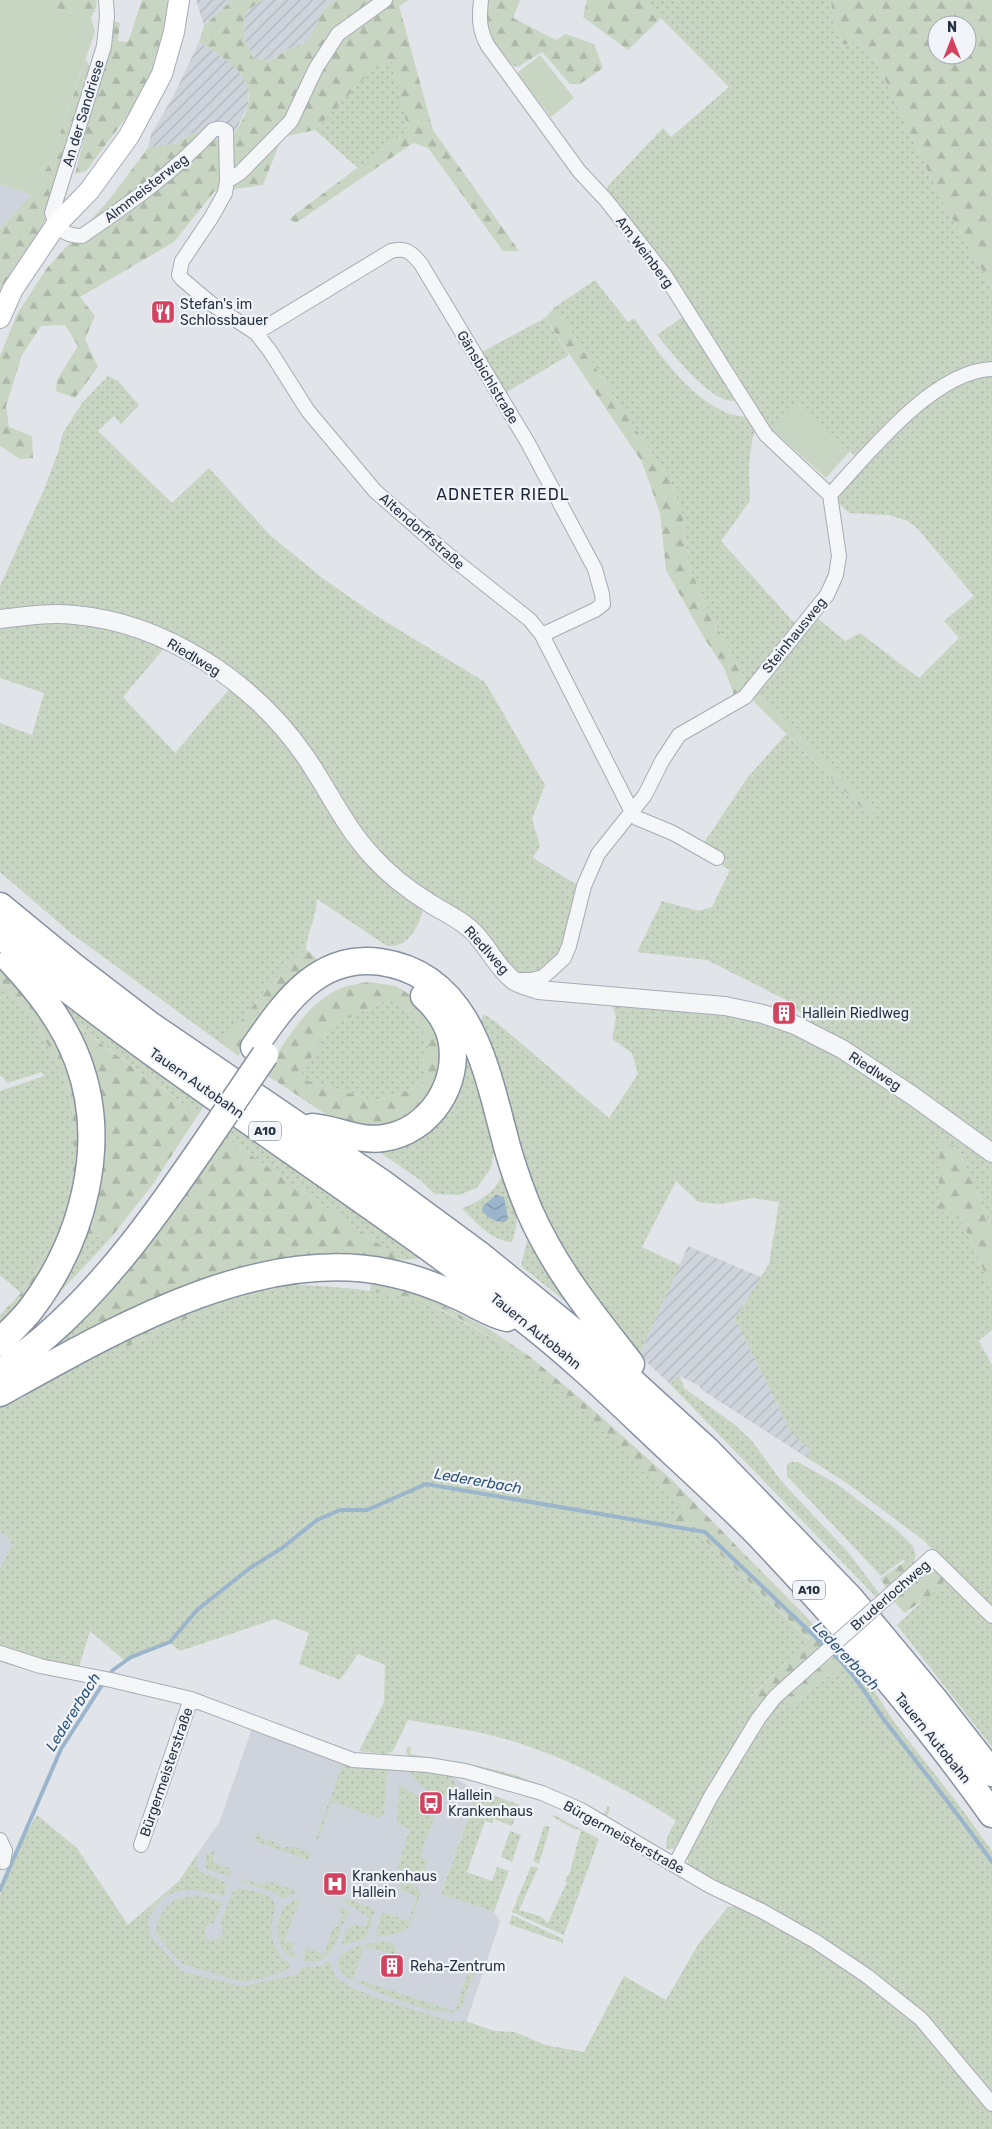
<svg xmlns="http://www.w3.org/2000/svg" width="992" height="2129" font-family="Rubik,sans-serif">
	<defs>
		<pattern id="industrial-furrows" width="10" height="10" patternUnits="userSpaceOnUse" patternTransform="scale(1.25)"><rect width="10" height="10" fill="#cfd4dc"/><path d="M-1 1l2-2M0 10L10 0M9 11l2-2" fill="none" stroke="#b2b7be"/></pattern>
		<pattern id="grass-dots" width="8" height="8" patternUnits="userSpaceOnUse" patternTransform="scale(1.25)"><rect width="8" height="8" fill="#c8d5c2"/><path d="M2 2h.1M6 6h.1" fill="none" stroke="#acb7a8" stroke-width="1.8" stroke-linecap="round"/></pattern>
		<pattern id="forest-firs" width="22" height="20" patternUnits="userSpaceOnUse" patternTransform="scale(1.25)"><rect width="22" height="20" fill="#c8d5c2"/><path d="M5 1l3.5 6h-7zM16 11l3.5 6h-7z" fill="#acb7a8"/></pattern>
		<pattern id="water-waves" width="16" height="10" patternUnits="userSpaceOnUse" patternTransform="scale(1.25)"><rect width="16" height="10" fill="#9bb5cc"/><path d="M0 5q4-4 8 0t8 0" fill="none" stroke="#7e94a7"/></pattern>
	</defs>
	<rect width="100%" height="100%" fill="#e1e5ea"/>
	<path fill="#cfd4dc" d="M 0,184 L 31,195 L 0,229 Z
		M 0,1515 L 17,1539 L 0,1568 Z
		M 252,1728 L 412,1770 L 451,1775 L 468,1786 L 478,1790 L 441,1893 L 494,1912 L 500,1922 L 464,2029 L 176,1992 L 128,1925 L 179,1881 L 220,1821 Z"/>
	<path fill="url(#industrial-furrows)" d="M 196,0 L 232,0 L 204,26 Z
		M 263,0 L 335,0 L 323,10 L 308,42 L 288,49 L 271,61 L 253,58 L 244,38 L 245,12 Z
		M 199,42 L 233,64 L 248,83 L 248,105 L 230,143 L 192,133 L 178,143 L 148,148 L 151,134 L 173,97 Z
		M 688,1246 L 761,1277 L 735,1319 L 792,1434 L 812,1450 L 806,1457 L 702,1390 L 699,1386 L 680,1376 L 670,1384 L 639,1355 Z"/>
	<path fill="url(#grass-dots)" d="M 643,0 L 831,0 L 833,22 L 844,45 L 858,41 L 876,61 L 941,199 L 992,287 L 992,365 L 981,364 L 966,368 L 857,458 L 850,451 L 772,430 L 769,433 L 607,191 L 608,186 L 663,128 L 671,137 L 729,87 Z
		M 392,61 L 408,130 L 358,168 L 315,130 L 377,64 Z
		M 595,280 L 628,322 L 634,318 C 659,353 686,395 727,413 C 734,416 742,416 750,418 L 756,426 L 752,440 L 749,466 L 750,501 L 721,541 L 797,626 L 748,688 L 746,680 L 714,622 L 688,565 L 683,516 L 671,482 L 555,307 Z
		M 687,314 L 737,400 C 716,409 670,351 657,335 Z
		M 545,318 L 569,355 L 505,393 L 480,353 Z
		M 992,373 L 992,1149 L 833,1041 L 786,1000 L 707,960 L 637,952 L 662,901 L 698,911 L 712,907 L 730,870 L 716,862 L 703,844 L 748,777 L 786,734 L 870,816 L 876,809 L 755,693 L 815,616 L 845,641 L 860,633 L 919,678 L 959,638 L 944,621 L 974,596 L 918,529 L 908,521 L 888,515 L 849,513 L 833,498 L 900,426 L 951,385 Z
		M 108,376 L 118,381 L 139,405 L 121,424 L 114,416 L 98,431 L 172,503 L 209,468 L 270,535 L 321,577 L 378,617 L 485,682 L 545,785 L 532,819 L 540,846 L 533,858 L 579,886 C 574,910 569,958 545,971 C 539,974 529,975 522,976 L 373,854 L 293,735 L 170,637 L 0,613 L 0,586 L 43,492 L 58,452 L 63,433 L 82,403 Z
		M 70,618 L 166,646 L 123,697 L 175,753 L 231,687 L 259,708 L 423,909 C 419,927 408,948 387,946 L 317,899 C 317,917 307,931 306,949 L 268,987 L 222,1044 L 72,934 L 0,872 L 0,723 L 32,735 L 44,693 L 0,678 L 0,623 Z
		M 0,982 L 31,1014 L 63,1073 L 72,1107 L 74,1162 L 67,1210 L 52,1243 L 21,1293 L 0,1275 L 0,1091 L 44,1076 L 42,1072 L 8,1083 L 0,1075 Z
		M 610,998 L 724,1010 L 804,1033 L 992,1158 L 992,1230 L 958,1149 L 959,1214 L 992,1290 L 992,1330 L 979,1341 L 992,1365 L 992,1609 L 923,1540 L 848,1484 L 806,1457 L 811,1450 L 792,1434 L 735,1319 L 769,1264 L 779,1202 L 753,1198 L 719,1204 L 698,1202 L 676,1181 L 642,1247 L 680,1265 L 639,1355 L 592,1300 L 549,1224 L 525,1165 L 478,1025 L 484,1014 L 497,1023 L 609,1118 L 638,1074 L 632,1053 L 612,1039 L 616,1017 Z
		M 385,1001 L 413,1012 L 429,1049 L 419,1069 L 427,1073 L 421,1086 L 376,1101 L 299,1078 L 330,1027 Z
		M 62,1003 L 204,1106 L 198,1115 L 74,1023 Z
		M 466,1055 L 477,1079 L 495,1144 L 491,1168 L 477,1188 L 459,1195 L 435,1194 L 420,1180 L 368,1144 Z
		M 93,1086 L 104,1118 L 101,1170 L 87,1234 L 110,1239 L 27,1327 L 53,1287 Z
		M 229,1124 L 422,1258 L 402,1260 L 222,1135 Z
		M 504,1166 C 514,1195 523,1211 512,1242 C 493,1242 474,1221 462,1208 C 483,1200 500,1190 504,1166 Z
		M 530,1227 L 580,1313 L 521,1266 Z
		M 267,1283 C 317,1286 370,1287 418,1301 C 436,1307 452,1316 469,1325 C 552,1370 618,1443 685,1508 L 671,1524 L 691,1527 L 809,1640 L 751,1696 L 755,1710 L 674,1849 L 667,1849 C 664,1839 671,1830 676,1821 L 671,1817 C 617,1784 560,1754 498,1737 C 469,1729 437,1725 408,1720 L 393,1751 L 386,1754 L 359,1751 L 384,1702 L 385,1665 L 358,1654 L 340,1680 L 299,1664 L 309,1633 L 275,1619 L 180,1651 L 170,1643 L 126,1662 L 90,1631 L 79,1667 L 39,1658 L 0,1645 L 0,1568 L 13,1545 L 9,1542 L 11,1539 L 0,1532 L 0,1403 L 14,1396 L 17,1400 L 24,1397 L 21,1392 L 124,1337 L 123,1349 L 184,1320 L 220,1307 L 227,1293 Z
		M 81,1311 L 97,1332 L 18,1370 Z
		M 680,1376 L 684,1388 L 735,1425 L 752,1441 L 782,1482 L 847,1551 L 879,1593 L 876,1597 L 670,1384 Z
		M 792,1462 L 798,1462 L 837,1484 L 896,1529 L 912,1545 L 916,1555 L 913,1564 L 903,1560 L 881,1576 L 787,1476 L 787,1464 Z
		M 947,1578 L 992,1619 L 992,1747 L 897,1625 Z
		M 848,1661 L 873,1689 L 894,1722 L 959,1805 L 992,1851 L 992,2099 L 921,2014 L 689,1870 L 687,1855 L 732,1767 L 781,1698 L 788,1707 Z
		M 411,1746 L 410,1754 C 448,1761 487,1765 523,1778 C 551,1788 577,1801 604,1814 L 608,1806 L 610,1808 L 607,1816 L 602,1816 L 479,1768 L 409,1756 L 406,1752 L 407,1748 Z
		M 343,1763 L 384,1769 L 387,1771 L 384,1814 L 378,1818 L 332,1802 L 318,1839 L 316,1838 Z
		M 412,1770 L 451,1775 L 456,1785 L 452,1794 C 435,1799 420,1787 411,1774 Z
		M 399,1784 L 437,1809 L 420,1857 L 428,1860 L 422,1877 L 397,1868 L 410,1829 L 397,1824 Z
		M 478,1790 L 520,1805 L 512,1826 L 494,1819 L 492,1823 L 485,1821 L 467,1872 L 492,1881 L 497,1867 L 509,1871 L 494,1912 L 441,1894 Z
		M 37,1815 L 77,1848 L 128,1925 L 179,1881 L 198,1853 L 196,1864 L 199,1871 L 225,1882 L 227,1885 L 224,1896 L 195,1890 L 177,1891 L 163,1898 L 154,1908 L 148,1922 L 149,1931 L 154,1940 L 183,1972 L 238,1985 L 248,1985 L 296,1975 L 301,1968 L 321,1966 L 329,1960 L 332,1969 L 337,1978 L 350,1987 L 377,1998 L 449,2021 L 466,2021 L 494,2031 L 515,2032 L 545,2045 L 584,2052 L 624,1976 L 666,2000 L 699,1943 L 728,1907 L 739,1905 L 846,1964 L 919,2022 L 992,2109 L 992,2129 L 0,2129 L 0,1895 L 25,1835 Z
		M 554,1815 L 599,1839 L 564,1935 L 512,1912 L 531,1866 L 538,1868 L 519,1910 L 540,1916 L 548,1923 L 567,1882 L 565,1881 L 570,1872 L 581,1830 L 574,1829 L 553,1817 Z
		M 544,1826 L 550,1827 L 539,1864 L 533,1861 Z
		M 510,1831 L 521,1835 L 512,1862 L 501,1857 Z
		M 258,1832 L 264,1842 L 270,1839 L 281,1847 L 295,1847 L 311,1853 L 308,1860 L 255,1841 Z
		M 216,1850 L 212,1862 L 232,1869 L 229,1877 L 209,1870 L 205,1866 L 207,1855 Z
		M 243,1879 L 260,1884 L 272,1882 L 298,1891 L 283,1899 L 275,1893 L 239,1880 Z
		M 400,1881 L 417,1887 L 421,1893 L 408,1927 C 401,1936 386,1935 375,1936 L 383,1912 L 408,1921 L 417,1897 L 400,1889 L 401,1886 L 399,1885 Z
		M 242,1888 C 250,1891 269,1893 274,1902 C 277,1907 274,1911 273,1917 C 269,1937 273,1951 290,1964 L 290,1968 C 276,1976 255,1981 239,1981 L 182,1964 L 161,1940 L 156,1931 L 157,1922 L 160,1916 L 168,1905 L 176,1900 L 191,1896 L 206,1897 L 222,1902 L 214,1923 L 207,1925 L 205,1931 L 207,1939 L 216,1941 L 223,1934 L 221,1921 L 232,1893 L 235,1889 Z
		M 344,1898 L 375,1909 L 366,1938 L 343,1945 L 342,1943 L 347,1929 L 355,1924 L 365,1927 L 369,1918 L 343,1900 Z
		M 300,1899 L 285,1940 L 294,1944 L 291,1952 L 298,1955 L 294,1958 C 274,1952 273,1920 286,1906 C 289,1902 295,1901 300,1899 Z
		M 341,1906 L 350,1912 C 336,1930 337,1969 303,1961 L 306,1948 L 324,1954 L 334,1926 L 338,1927 L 343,1913 L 339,1911 Z
		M 512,1915 L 563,1939 L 563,1943 L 509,1924 Z
		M 389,1942 L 395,1946 L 395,1955 L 364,1946 L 354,1977 L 351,1980 C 313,1953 367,1941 389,1942 Z
		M 471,1963 L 478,1965 L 473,1978 L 471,1979 L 462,2005 L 457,2012 C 431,2016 380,1994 357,1982 L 357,1979 L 455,2011 Z"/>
	<path fill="url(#forest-firs)" fill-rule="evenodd" d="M 25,0 L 97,0 L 96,8 L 91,18 Z
		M 142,0 L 171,0 L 156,66 L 131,111 L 86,171 L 75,174 L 114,21 L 120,23 L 118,41 L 128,42 Z
		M 232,0 L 263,0 L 245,12 L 244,38 L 253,58 L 271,61 L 288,49 L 308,42 L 323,10 L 335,0 L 409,0 L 399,6 L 433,130 L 519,251 L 503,251 L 428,148 L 413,143 L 296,223 L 289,219 L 408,130 L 392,61 L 378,64 L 315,130 L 282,137 L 263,185 L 214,192 L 174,242 L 80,297 L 95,316 L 85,339 L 98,367 L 75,398 L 56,391 L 57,380 L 78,346 L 65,325 L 41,326 L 22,355 L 6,406 L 9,427 L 32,436 L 33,458 L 20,459 L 0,446 L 0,356 L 17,314 L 47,268 L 108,201 L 148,148 L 178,143 L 192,133 L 230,143 C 235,131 246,117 248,104 C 254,72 222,57 199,42 L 204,26 Z
		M 484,0 L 520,0 L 513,18 L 556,40 L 565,34 L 594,44 L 603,68 L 580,84 L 570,84 L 542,52 L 518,67 L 512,65 L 485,34 Z
		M 587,0 L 643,0 L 661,18 L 628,50 L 583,17 Z
		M 831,0 L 992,0 L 992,287 L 941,199 L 876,61 L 858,41 L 844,45 L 833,22 ZM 937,25 L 967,25 L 967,55 L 937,55 Z
		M 86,59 L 92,72 L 43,225 L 0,291 L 0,229 L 31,195 L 50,162 Z
		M 555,307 L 671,482 L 683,516 L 688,565 L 714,622 L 746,680 L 748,688 L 735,698 L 724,668 L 703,636 L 666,570 L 660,513 L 642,462 L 545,318 Z
		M 755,693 L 877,809 L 870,816 L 750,698 Z
		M 306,949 L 323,965 L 277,1002 L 238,1056 L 222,1044 L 268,987 Z
		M 0,964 L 36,1003 L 79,1087 L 82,1161 L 55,1254 L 0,1334 L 0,1315 L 21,1293 L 52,1243 L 67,1210 L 74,1162 L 72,1107 L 63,1073 L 31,1014 L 0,982 Z
		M 368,982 L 396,986 L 417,999 L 445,1048 L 430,1102 L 401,1126 L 375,1132 L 324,1113 L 265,1074 C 285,1042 305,1004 341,988 C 349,985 359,984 368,982 ZM 385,1001 L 413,1012 L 429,1049 L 419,1069 L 427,1073 L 421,1086 L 376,1101 L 299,1078 L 330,1027 Z
		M 73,1023 L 198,1115 L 153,1184 L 110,1239 L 87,1234 L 101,1170 L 104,1118 Z
		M 222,1135 L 402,1260 L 382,1264 L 334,1260 L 97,1332 L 81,1311 Z
		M 940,1138 L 958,1149 L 992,1230 L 992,1290 L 959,1214 L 938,1212 Z
		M 371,1283 L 418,1295 L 444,1306 L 489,1329 L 529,1356 L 581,1399 L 672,1480 L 830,1641 L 810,1656 L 755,1710 L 751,1697 L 809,1639 L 691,1527 L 671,1524 L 685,1508 C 610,1436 539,1357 444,1311 C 421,1300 395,1296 370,1291 Z
		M 227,1293 L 220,1307 L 184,1320 L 123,1349 L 124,1337 Z
		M 907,1560 L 913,1567 L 888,1590 L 880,1579 Z
		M 938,1571 L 946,1579 L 930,1596 L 904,1613 L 894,1601 L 927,1573 Z
		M 840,1652 L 848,1661 L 788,1707 L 781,1698 Z"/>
	<path fill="#c8d5c2" d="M 0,0 L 25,0 L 91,18 L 95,32 L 50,162 L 31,195 L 0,184 Z
		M 540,55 L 574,98 L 551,117 L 516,74 Z
		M 796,402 L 850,451 L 826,478 L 772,430 Z"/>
	<path fill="url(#water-waves)" d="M 496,1195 L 504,1197 L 508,1219 L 505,1222 C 497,1223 486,1217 482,1210 L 483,1206 Z"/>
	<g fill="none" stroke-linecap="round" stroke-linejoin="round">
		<path stroke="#9bb5cc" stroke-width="4" d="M 831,1651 C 854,1673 867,1696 885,1721 C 921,1768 958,1813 992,1862
			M 108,1676 L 113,1670 L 131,1657 L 170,1642 L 197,1610 L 250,1568 L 282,1548 L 317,1520 L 340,1510 L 367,1510 L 426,1484 L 705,1532 L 826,1647
			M 0,1890 L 61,1749 L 104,1682"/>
		<defs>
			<path id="minor" d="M 106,0 L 107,16 L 104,46 L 52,213 C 57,229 65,236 82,236 C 130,203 173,173 213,130 C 219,128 222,128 226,131 L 227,181 L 225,193 L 211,218 L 182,261 L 179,275 L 182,279 L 213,305 L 256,333 L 270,351 L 308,411 L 375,491 L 452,558 L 530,620 L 542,635 L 632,812 L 637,818 L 673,833 L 717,858
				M 481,0 C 479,19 479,30 488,46 L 579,171 L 606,200 L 664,274 L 766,435 L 830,495
				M 227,181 L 240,173 L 291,121 L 316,68 L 338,34 L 385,0
				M 256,333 L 391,251 C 406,247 411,252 421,264 L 528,443 L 595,569 L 602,594 L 603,604 L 595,610 L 542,635
				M 830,495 C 868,454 933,371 992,369
				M 518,980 L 531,980 L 543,977 L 564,958 L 569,946 L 584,886 L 598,854 L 645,795 L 662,761 L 679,735 L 745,697 L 827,595 L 836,575 L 839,556 L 830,495
				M 893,1592 L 932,1557 L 992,1616
				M 0,1653 L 40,1666 L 111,1680 L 191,1699 L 353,1760 L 428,1765 L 465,1771 L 542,1793 L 581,1810 L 710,1886 L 762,1911 L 815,1941 L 867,1976 L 921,2019 L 992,2104
				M 0,1840 L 5,1851 L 3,1862
				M 141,1845 L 191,1699
				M 675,1865 L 710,1798 L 758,1719 L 775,1697 L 821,1656"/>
			<path id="tertiary" d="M 0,619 C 25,616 50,612 75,615 C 165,623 254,682 305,756 C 328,789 344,826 372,856 C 388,874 410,891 431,904 C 444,912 457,918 469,928 C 487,943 495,966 513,980 C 520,985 530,987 538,990 L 725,1006 L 763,1014 L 795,1025 L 842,1049 L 913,1096 L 992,1153"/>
			<path id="secondary" d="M 0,318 L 13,289 L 56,225 L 89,191 L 129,136 L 162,74 L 174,32 L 179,0"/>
			<path id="motorway" d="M 0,906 L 73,966 L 150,1025 L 382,1183 L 481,1256 L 604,1356 L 707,1450 L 850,1598 L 934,1699 L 992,1773
				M 0,935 C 168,1075 357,1188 529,1323 C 580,1363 626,1409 673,1453 C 701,1479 729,1505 756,1532 C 840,1620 921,1714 992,1814
				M 254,1047 C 285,1003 318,953 381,962 C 468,975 485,1063 504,1135 C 510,1160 519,1185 529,1210 C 555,1269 591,1313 631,1364
				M 312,1127 C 337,1129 358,1142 384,1138 C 430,1131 461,1083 451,1038 C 447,1021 436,1007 424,996
				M 0,1342 C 10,1331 22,1321 31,1309 C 83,1240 109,1144 78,1061 C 64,1023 39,991 11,961
				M 0,1372 C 15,1361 31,1349 45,1337 C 110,1281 160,1209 208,1139
				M 0,1393 C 112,1331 258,1244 390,1273 C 415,1278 439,1287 462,1298 C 477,1305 490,1314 507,1318"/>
		</defs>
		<use href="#minor" stroke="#a6acb5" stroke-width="16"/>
		<use href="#tertiary" stroke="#a6acb5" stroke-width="20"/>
		<use href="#secondary" stroke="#a6acb5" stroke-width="22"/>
		<use href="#motorway" stroke="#8893a2" stroke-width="29"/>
		<use href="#minor" stroke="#f4f6f8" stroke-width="14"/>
		<use href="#tertiary" stroke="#f4f6f8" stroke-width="18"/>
		<use href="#secondary" stroke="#fff" stroke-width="20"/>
		<use href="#motorway" stroke="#fff" stroke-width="26"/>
		<defs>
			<path id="minor-bridge" d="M 821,1656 L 893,1592"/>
			<path id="motorway-bridge" d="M 208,1139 L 265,1055"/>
		</defs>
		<use href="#minor-bridge" stroke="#a6acb5" stroke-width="16" stroke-linecap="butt"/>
		<use href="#motorway-bridge" stroke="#8893a2" stroke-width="29" stroke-linecap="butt"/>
		<use href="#minor-bridge" stroke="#f4f6f8" stroke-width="14"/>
		<use href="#motorway-bridge" stroke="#fff" stroke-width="26"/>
	</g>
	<defs>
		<symbol id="restaurant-square" viewBox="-11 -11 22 22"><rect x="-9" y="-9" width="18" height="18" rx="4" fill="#d3425f" stroke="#f1f4f8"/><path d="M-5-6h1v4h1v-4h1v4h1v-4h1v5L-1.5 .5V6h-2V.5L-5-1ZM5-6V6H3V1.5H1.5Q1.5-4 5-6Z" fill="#fff"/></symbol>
		<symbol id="building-square" viewBox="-11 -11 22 22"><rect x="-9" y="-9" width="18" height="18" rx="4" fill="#d3425f" stroke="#f1f4f8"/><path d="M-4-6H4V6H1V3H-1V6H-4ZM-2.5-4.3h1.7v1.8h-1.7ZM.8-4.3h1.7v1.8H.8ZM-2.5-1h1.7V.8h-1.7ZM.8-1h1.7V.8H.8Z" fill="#fff"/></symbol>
		<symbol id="bus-square" viewBox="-11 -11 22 22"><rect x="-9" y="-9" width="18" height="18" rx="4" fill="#d3425f" stroke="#f1f4f8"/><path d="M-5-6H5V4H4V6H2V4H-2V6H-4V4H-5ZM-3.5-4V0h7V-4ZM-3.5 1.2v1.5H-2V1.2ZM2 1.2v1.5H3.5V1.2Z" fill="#fff"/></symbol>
		<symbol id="hospital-square" viewBox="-11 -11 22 22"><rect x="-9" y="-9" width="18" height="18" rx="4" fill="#d3425f" stroke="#f1f4f8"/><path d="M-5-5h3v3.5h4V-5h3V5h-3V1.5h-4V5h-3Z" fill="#fff"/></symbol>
	</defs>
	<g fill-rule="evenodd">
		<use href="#restaurant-square" x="149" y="298" width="28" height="28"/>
		<use href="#building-square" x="770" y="999" width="28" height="28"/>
		<use href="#bus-square" x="417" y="1789" width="28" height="28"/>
		<use href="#hospital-square" x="321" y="1870" width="28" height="28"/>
		<use href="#building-square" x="378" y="1952" width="28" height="28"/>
	</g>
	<g text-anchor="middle" stroke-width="4.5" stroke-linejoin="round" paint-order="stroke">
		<g fill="#f1f4f8" stroke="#656e79" stroke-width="1">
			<rect x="249" y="1121.5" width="32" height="19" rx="4"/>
			<rect x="793" y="1580.5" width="32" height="19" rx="4"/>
		</g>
		<g font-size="12" font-weight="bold" fill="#293443">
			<text x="265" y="1135">A10</text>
			<text x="809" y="1594">A10</text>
		</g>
		<g font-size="14" fill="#293443" stroke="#f1f4f8">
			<text transform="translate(83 113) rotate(-73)" y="5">An der Sandriese</text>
			<text transform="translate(146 188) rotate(-38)" y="5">Almmeisterweg</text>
			<text transform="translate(645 252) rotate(53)" y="5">Am Weinberg</text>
			<text transform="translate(488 377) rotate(59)" y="5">Gänsbichlstraße</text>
			<text transform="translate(422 531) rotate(41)" y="5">Altendorffstraße</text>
			<text transform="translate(794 635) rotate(-51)" y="5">Steinhausweg</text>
			<text transform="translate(194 657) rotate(31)" y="5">Riedlweg</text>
			<text transform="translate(487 950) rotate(48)" y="5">Riedlweg</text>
			<text transform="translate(875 1071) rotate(33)" y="5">Riedlweg</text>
			<text transform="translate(197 1083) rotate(35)" y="5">Tauern Autobahn</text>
			<text transform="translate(536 1331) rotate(39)" y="5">Tauern Autobahn</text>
			<text transform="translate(890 1595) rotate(-41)" y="5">Bruderlochweg</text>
			<text transform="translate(933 1738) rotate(51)" y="5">Tauern Autobahn</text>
			<text transform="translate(166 1772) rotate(-71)" y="5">Bürgermeisterstraße</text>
			<text transform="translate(624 1837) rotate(29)" y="5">Bürgermeisterstraße</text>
		</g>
		<g font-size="14" fill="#293443" stroke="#f1f4f8" text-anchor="start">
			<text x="180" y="309">Stefan's im<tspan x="180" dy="16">Schlossbauer</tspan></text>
			<text x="802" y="1018">Hallein Riedlweg</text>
			<text x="448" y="1800">Hallein<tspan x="448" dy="16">Krankenhaus</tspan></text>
			<text x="352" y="1881">Krankenhaus<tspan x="352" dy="16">Hallein</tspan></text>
			<text x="410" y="1971">Reha-Zentrum</text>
		</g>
		<g font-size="15" font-style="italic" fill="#315579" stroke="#f1f4f8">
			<text transform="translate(478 1481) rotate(10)" y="5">Ledererbach</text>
			<text transform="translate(846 1656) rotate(46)" y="5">Ledererbach</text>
			<text transform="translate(73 1712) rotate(-58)" y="5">Ledererbach</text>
		</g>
		<g font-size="16" letter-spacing="1" fill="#1b2434" stroke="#f1f4f8">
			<text x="503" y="500">ADNETER RIEDL</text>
		</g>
	</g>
	<g transform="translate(952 40)"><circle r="24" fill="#f1f4f8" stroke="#a1a7b0"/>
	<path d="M0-4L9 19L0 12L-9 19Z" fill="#d3425f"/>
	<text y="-8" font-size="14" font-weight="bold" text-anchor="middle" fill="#293443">N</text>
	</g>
</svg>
